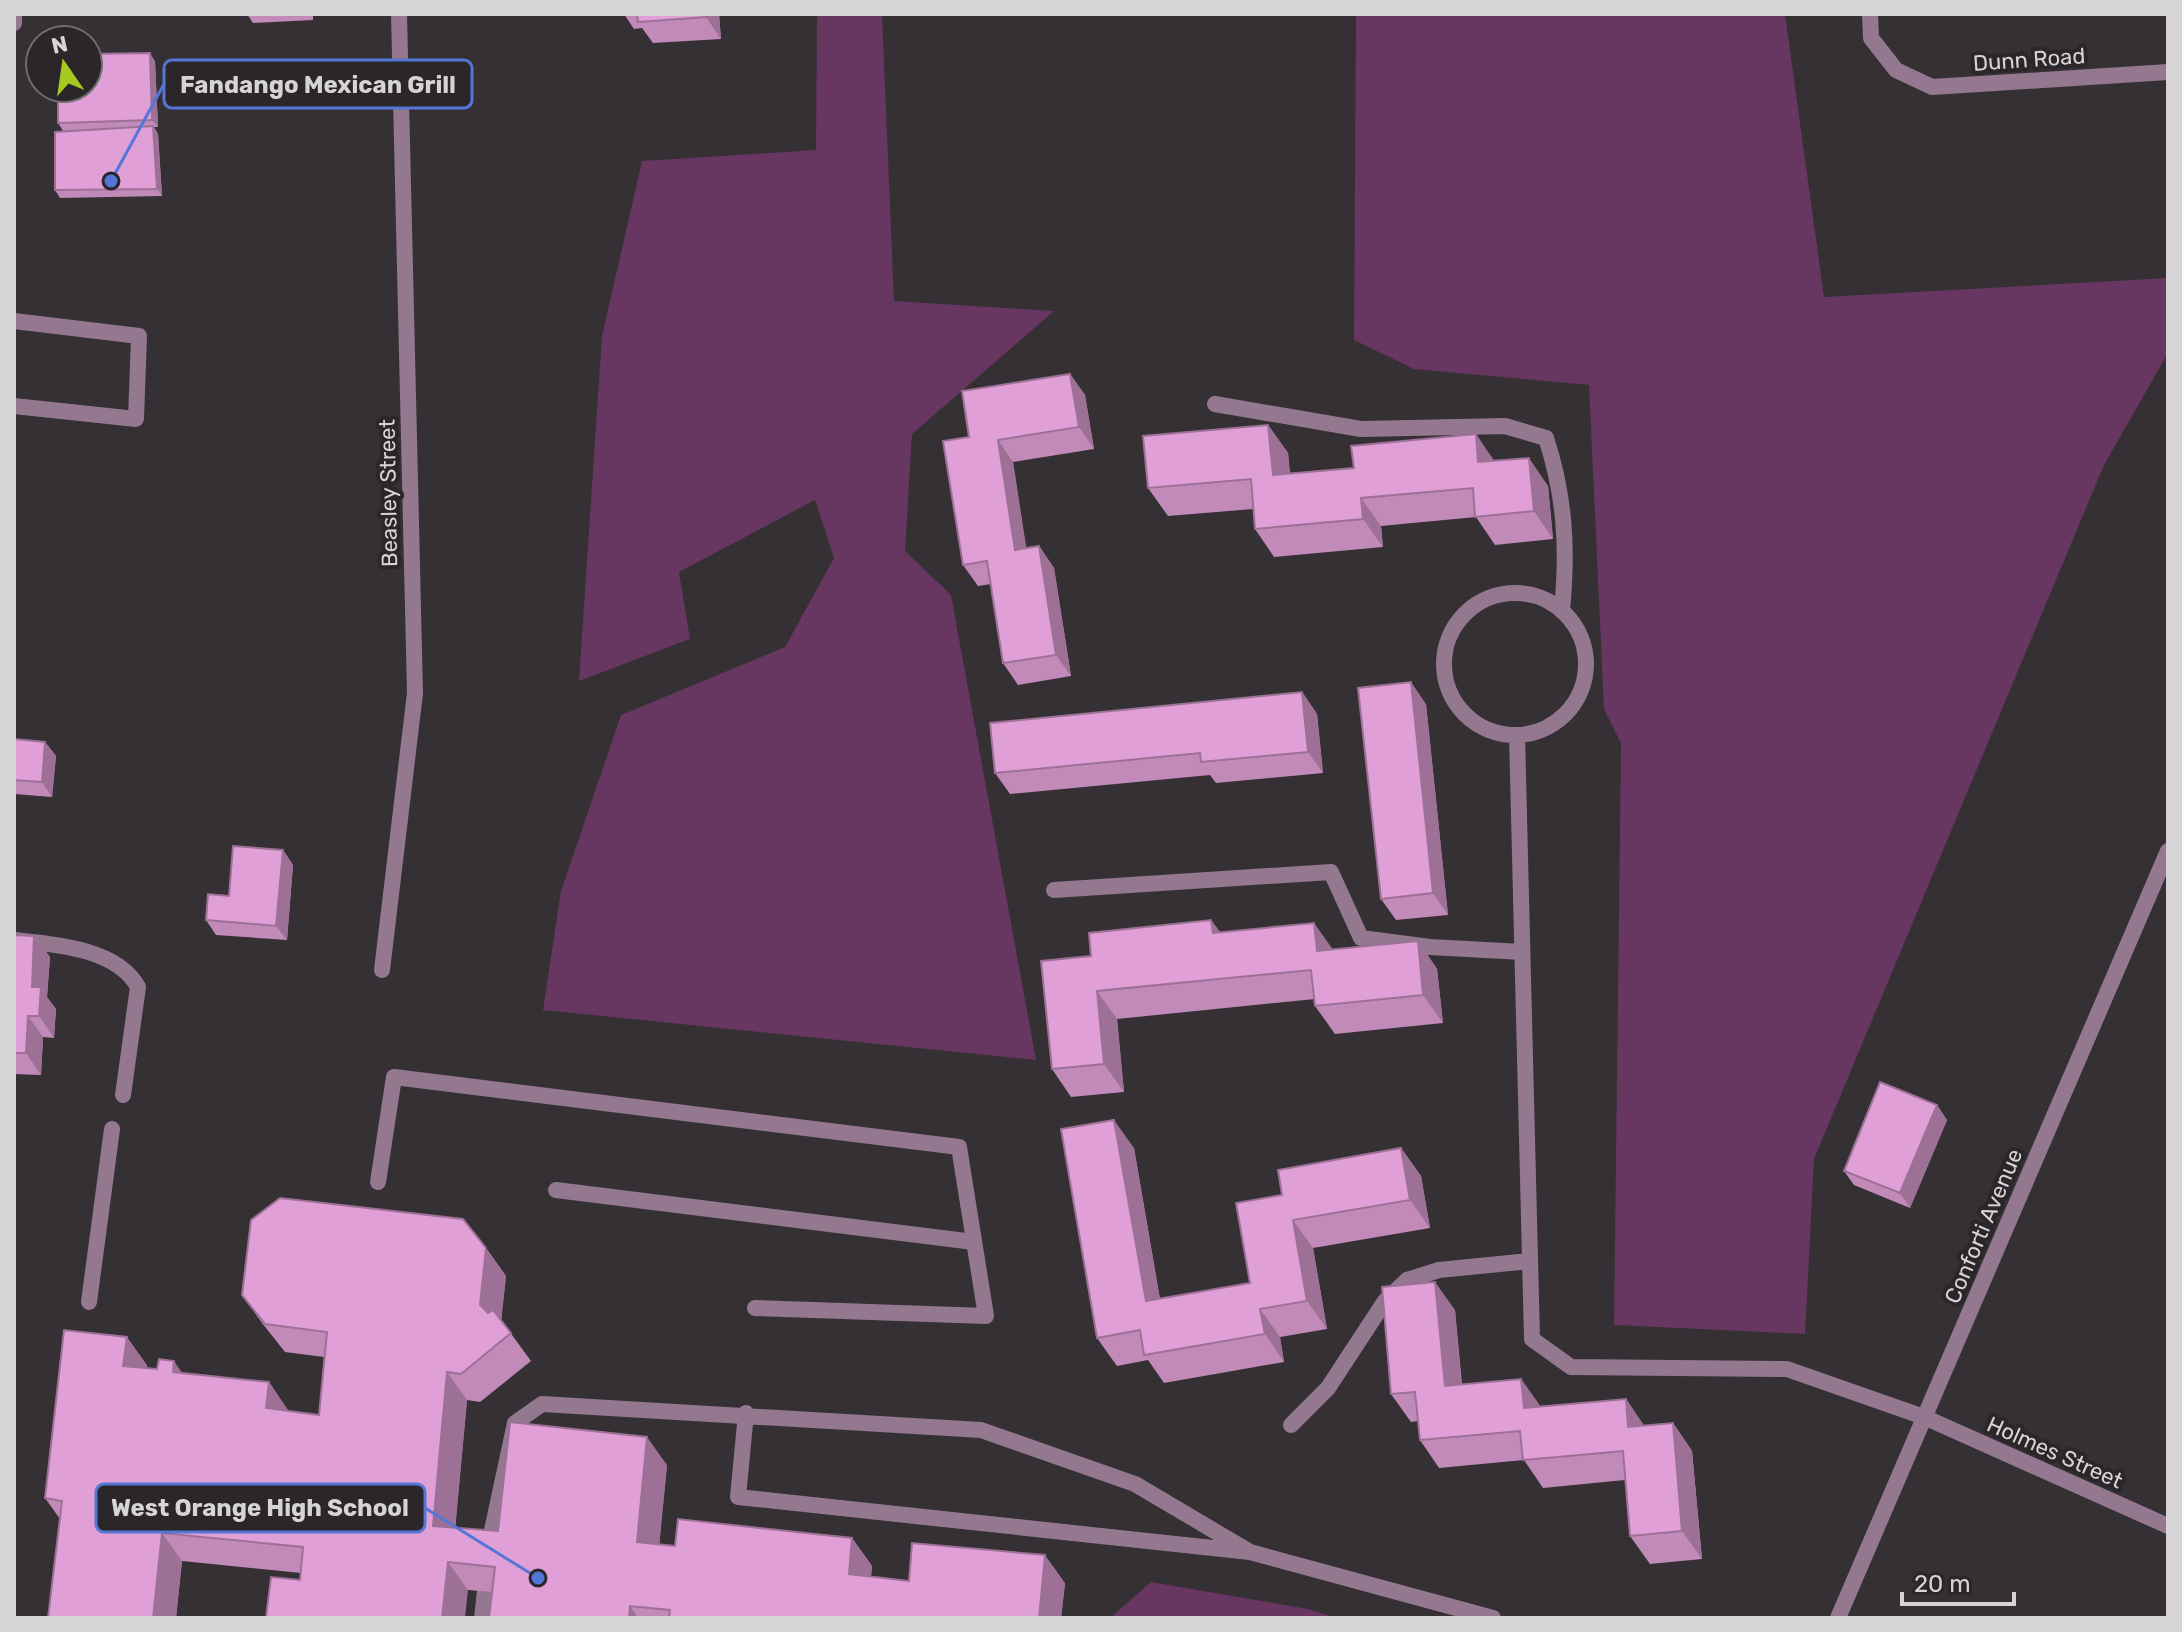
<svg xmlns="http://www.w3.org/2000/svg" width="2182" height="1632" font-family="Rubik,sans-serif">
	<rect width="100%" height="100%" fill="#343033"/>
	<path fill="#673661" d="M 817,14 L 882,14 L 894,301 L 1054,311 L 912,434 L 905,551 L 951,595 L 1036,1060 L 543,1010 L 561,891 L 621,715 L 785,647 L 834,558 L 815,500 L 679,572 L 690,639 L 579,681 L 602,336 L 642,161 L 816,150 Z
		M 1356,14 L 1785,14 L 1824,297 L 2168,278 L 2168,353 L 2104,465 L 1814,1159 L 1805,1334 L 1614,1325 L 1621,743 L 1604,709 L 1589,385 L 1414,369 L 1354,340 Z
		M 1151,1582 L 1308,1609 L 1336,1618 L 1110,1618 Z"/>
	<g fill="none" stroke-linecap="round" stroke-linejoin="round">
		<path stroke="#93788f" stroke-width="16" d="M 14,23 L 14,14
			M 14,321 L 139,336 L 136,419 L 14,406
			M 1215,404 L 1361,429 L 1505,426 L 1546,438 C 1565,496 1568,549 1562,610
			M1444 664a71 71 0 1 1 142 0a71 71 0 1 1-142 0Z
			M 1517,735 L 1532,1339 L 1571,1367 L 1787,1369 L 1924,1417
			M 1054,890 L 1331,872 L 1361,938 L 1430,947 L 1522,952
			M 14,940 C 53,944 117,948 138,987 L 123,1095
			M 378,1182 L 394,1077 L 959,1147 L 986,1316 L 755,1308
			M 556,1190 L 974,1242
			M 89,1302 L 112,1129
			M 746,1413 L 738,1497 L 1250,1552 L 1493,1618
			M 1291,1425 L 1328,1388 L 1385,1301 L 1407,1280 L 1439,1270 L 1530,1261
			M 488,1549 L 515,1423 L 542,1404 L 981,1430 L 1135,1484 L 1250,1552
			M 482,1618 L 485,1591"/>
		<path stroke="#93788f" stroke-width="16" d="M 1870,14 L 1871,38 L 1896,70 L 1932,87 L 2168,72
			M 382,970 L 415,693 L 399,14
			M 1924,1417 L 2168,1526
			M 1838,1618 L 2168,851"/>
	</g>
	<path fill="#c18ab9" d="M 247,14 L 313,14 L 313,20 L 253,23 Z
		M 624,14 L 719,14 L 721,39 L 653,43 L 642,28 L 634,29 Z
		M 155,61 L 158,127 L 154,127 L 158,134 L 162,196 L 60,198 L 55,190 L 63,131 L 58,123 Z
		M 1070,374 L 1085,395 L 1094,449 L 1013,462 L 1026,548 L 1039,546 L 1054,568 L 1071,676 L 1018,685 L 1003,663 L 991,584 L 978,586 L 963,565 L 969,437 Z
		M 1268,425 L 1288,453 L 1290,473 L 1494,461 L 1548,486 L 1553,539 L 1495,545 L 1476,517 L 1381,526 L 1383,547 L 1274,557 L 1255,529 L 1253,509 L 1168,516 L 1148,488 Z
		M 1302,692 L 1317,714 L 1323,773 L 1216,783 L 1210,775 L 1010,794 L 995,773 Z
		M 1426,704 L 1448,915 L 1396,920 L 1381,899 Z
		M 14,739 L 45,742 L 56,756 L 52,797 L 14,794 Z
		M 283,850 L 293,865 L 287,940 L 216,935 L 206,920 L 229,896 Z
		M 1211,920 L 1220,932 L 1333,950 L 1418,941 L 1437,969 L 1443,1023 L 1335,1034 L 1315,1006 L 1315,999 L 1117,1019 L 1124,1092 L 1071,1097 L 1052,1069 L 1091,956 Z
		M 14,935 L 34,936 L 50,957 L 47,997 L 56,1009 L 54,1038 L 43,1037 L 41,1075 L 14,1074 Z
		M 1937,1105 L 1947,1120 L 1910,1208 L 1854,1185 L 1844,1171 Z
		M 1134,1148 L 1160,1299 L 1250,1283 L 1282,1195 L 1401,1148 L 1421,1176 L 1430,1228 L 1313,1248 L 1327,1329 L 1280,1337 L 1284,1362 L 1164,1383 L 1148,1360 L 1117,1366 L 1097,1338 Z
		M 486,1248 L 506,1276 L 501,1320 L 531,1361 L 480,1402 L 467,1400 L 455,1528 L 498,1531 L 667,1465 L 659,1544 L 675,1546 L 852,1538 L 872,1566 L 871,1577 L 909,1581 L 1065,1583 L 1061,1618 L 489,1618 L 492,1592 L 468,1590 L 300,1580 L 301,1573 L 182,1561 L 176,1618 L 48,1618 L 60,1519 L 45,1498 L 147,1365 L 147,1368 L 183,1373 L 269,1382 L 288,1411 L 319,1415 L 324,1357 L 285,1352 L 262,1323 L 242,1295 Z
		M 1455,1310 L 1462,1384 L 1521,1379 L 1540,1406 L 1626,1399 L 1644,1426 L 1673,1423 L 1692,1451 L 1702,1559 L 1650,1564 L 1630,1536 L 1625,1480 L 1543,1488 L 1524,1460 L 1439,1468 L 1420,1440 L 1418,1421 L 1411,1422 L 1391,1394 Z"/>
	<path fill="#9d7096" d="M 705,14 L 719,14 L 721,39 L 706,17 Z
		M 150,53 L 155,61 L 158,127 L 152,120 Z
		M 153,126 L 158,134 L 162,196 L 157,189 Z
		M 1070,374 L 1085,395 L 1094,449 L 1079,427 Z
		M 1268,425 L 1288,453 L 1292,503 L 1273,475 Z
		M 1476,434 L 1495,462 L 1478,462 Z
		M 998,440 L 1013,462 L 1030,572 L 1015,550 Z
		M 1529,458 L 1548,486 L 1553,539 L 1534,511 Z
		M 1361,498 L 1381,526 L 1383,547 L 1363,519 Z
		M 1039,546 L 1054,568 L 1071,676 L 1056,655 Z
		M 1411,682 L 1426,704 L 1448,915 L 1433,893 Z
		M 1302,692 L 1317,714 L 1323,773 L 1308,752 Z
		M 45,742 L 56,756 L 52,797 L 42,782 Z
		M 283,850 L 293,865 L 287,940 L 276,926 Z
		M 1211,920 L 1231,948 L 1213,933 Z
		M 1314,923 L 1334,951 L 1317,951 Z
		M 34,936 L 50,957 L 47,997 L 56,1009 L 54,1038 L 39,1016 L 32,987 Z
		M 1418,941 L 1437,969 L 1443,1023 L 1423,995 Z
		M 1097,991 L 1117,1019 L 1124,1092 L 1104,1064 Z
		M 28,1016 L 43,1037 L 41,1075 L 26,1053 Z
		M 1937,1105 L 1947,1120 L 1910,1208 L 1900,1193 Z
		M 1114,1120 L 1134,1148 L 1165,1329 L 1146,1301 Z
		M 1401,1148 L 1421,1176 L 1430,1228 L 1410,1200 Z
		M 1293,1220 L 1313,1248 L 1327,1329 L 1307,1301 Z
		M 486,1248 L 506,1276 L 500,1333 L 480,1305 Z
		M 1435,1282 L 1455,1310 L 1464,1414 L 1445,1386 Z
		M 1260,1309 L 1280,1337 L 1284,1362 L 1265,1334 Z
		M 127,1337 L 147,1365 L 143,1394 L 123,1366 Z
		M 174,1361 L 193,1389 L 173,1372 Z
		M 447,1372 L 467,1400 L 453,1554 L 433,1526 Z
		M 1521,1379 L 1541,1407 L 1524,1408 Z
		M 269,1382 L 288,1410 L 286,1436 L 266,1408 Z
		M 1626,1399 L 1645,1427 L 1628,1427 Z
		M 1673,1423 L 1692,1451 L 1702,1559 L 1682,1531 Z
		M 647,1437 L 667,1465 L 657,1570 L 637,1542 Z
		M 162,1533 L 182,1561 L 176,1618 L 153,1618 Z
		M 852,1538 L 872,1566 L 868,1602 L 849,1574 Z
		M 1045,1555 L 1065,1583 L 1061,1618 L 1039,1618 Z
		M 448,1562 L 468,1590 L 465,1618 L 442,1618 Z
		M 630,1606 L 638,1618 L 629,1618 Z"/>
	<path fill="#e0a0d7" stroke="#9d7096" stroke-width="2" d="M 637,14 L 705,14 L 706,17 L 638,22 Z
		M 150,53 L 152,120 L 58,123 L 58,88 L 88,88 L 88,54 Z
		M 153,126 L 157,189 L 55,190 L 55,132 Z
		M 1070,374 L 1079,427 L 998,440 L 1015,550 L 1039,546 L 1056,655 L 1003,663 L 987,561 L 963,565 L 943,441 L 969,437 L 962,391 Z
		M 1268,425 L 1273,475 L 1354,468 L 1351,446 L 1476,434 L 1478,462 L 1529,458 L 1534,511 L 1475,517 L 1473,488 L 1361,498 L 1363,519 L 1255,529 L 1251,479 L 1148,488 L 1143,436 Z
		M 1411,682 L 1433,893 L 1381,899 L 1358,688 Z
		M 1302,692 L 1308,752 L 1201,762 L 1200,753 L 995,773 L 990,723 Z
		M 14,739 L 45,742 L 42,782 L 14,780 Z
		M 233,846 L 283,850 L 276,926 L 206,920 L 208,894 L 229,896 Z
		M 1211,920 L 1213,933 L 1314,923 L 1317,951 L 1418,941 L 1423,995 L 1315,1006 L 1311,970 L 1097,991 L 1104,1064 L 1052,1069 L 1041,961 L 1091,956 L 1089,933 Z
		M 14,935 L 34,936 L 32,987 L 41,987 L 39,1016 L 28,1016 L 26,1053 L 14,1053 Z
		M 1880,1082 L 1937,1105 L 1900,1193 L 1844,1171 Z
		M 1114,1120 L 1146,1301 L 1250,1283 L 1236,1203 L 1282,1195 L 1278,1170 L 1401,1148 L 1410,1200 L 1293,1220 L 1307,1301 L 1260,1309 L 1265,1334 L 1144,1355 L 1140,1330 L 1097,1338 L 1061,1129 Z
		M 280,1198 L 463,1219 L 486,1248 L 480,1305 L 488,1313 L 493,1310 L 511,1333 L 461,1374 L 447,1372 L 433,1526 L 498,1531 L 510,1422 L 647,1437 L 637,1542 L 675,1546 L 678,1519 L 852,1538 L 849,1574 L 909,1581 L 912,1543 L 1045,1555 L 1039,1618 L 669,1618 L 670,1610 L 630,1606 L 629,1618 L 489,1618 L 495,1567 L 448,1562 L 442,1618 L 266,1618 L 271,1577 L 300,1580 L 303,1547 L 162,1533 L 153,1618 L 48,1618 L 62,1501 L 45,1498 L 64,1330 L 127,1337 L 123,1366 L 157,1369 L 159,1359 L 174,1361 L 173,1372 L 269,1382 L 266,1408 L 319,1415 L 327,1332 L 265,1324 L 242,1295 L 251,1220 Z
		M 1435,1282 L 1445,1386 L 1521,1379 L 1524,1408 L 1626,1399 L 1628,1427 L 1673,1423 L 1682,1531 L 1630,1536 L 1623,1451 L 1523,1460 L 1520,1431 L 1420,1440 L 1415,1392 L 1391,1394 L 1382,1287 Z"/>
	<g text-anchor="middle" stroke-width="8" stroke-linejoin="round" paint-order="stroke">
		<g font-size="22" fill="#d6d4d6" stroke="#2a2629">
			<text transform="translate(2029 59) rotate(-4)" y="8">Dunn Road</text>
			<text transform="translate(388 493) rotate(-91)" y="8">Beasley Street</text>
			<text transform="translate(1983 1226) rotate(-67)" y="8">Conforti Avenue</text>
			<text transform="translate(2055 1452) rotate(24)" y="8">Holmes Street</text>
		</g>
	</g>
	<path fill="none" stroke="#5476d7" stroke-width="3" d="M111 181L164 84M538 1578L425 1508"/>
	<g fill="#5476d7" stroke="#2a2629" stroke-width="3">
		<circle cx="111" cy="181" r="8"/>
		<circle cx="538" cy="1578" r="8"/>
	</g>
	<g fill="#2a2629" stroke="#5476d7" stroke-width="3">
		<rect x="164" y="60" width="308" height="48" rx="8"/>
		<rect x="96" y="1484" width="329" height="48" rx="8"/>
	</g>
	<g font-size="24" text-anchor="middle" font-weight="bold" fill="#d6d4d6">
		<text x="318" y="93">Fandango Mexican Grill</text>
		<text x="260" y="1516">West Orange High School</text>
	</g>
	<rect width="2182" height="1632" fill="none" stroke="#d6d4d6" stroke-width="32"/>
	<g transform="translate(64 64) rotate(347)"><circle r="38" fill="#2a2629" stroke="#6f6c6e" stroke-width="2"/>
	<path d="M0-6L14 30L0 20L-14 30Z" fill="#a6c820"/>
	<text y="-12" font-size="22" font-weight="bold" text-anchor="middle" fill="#d6d4d6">N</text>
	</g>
	<path d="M1902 1592v12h112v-12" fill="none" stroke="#d6d4d6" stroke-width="4"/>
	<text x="1914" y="1592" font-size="24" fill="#d6d4d6" stroke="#2a2629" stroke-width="6" paint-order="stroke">20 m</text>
</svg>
